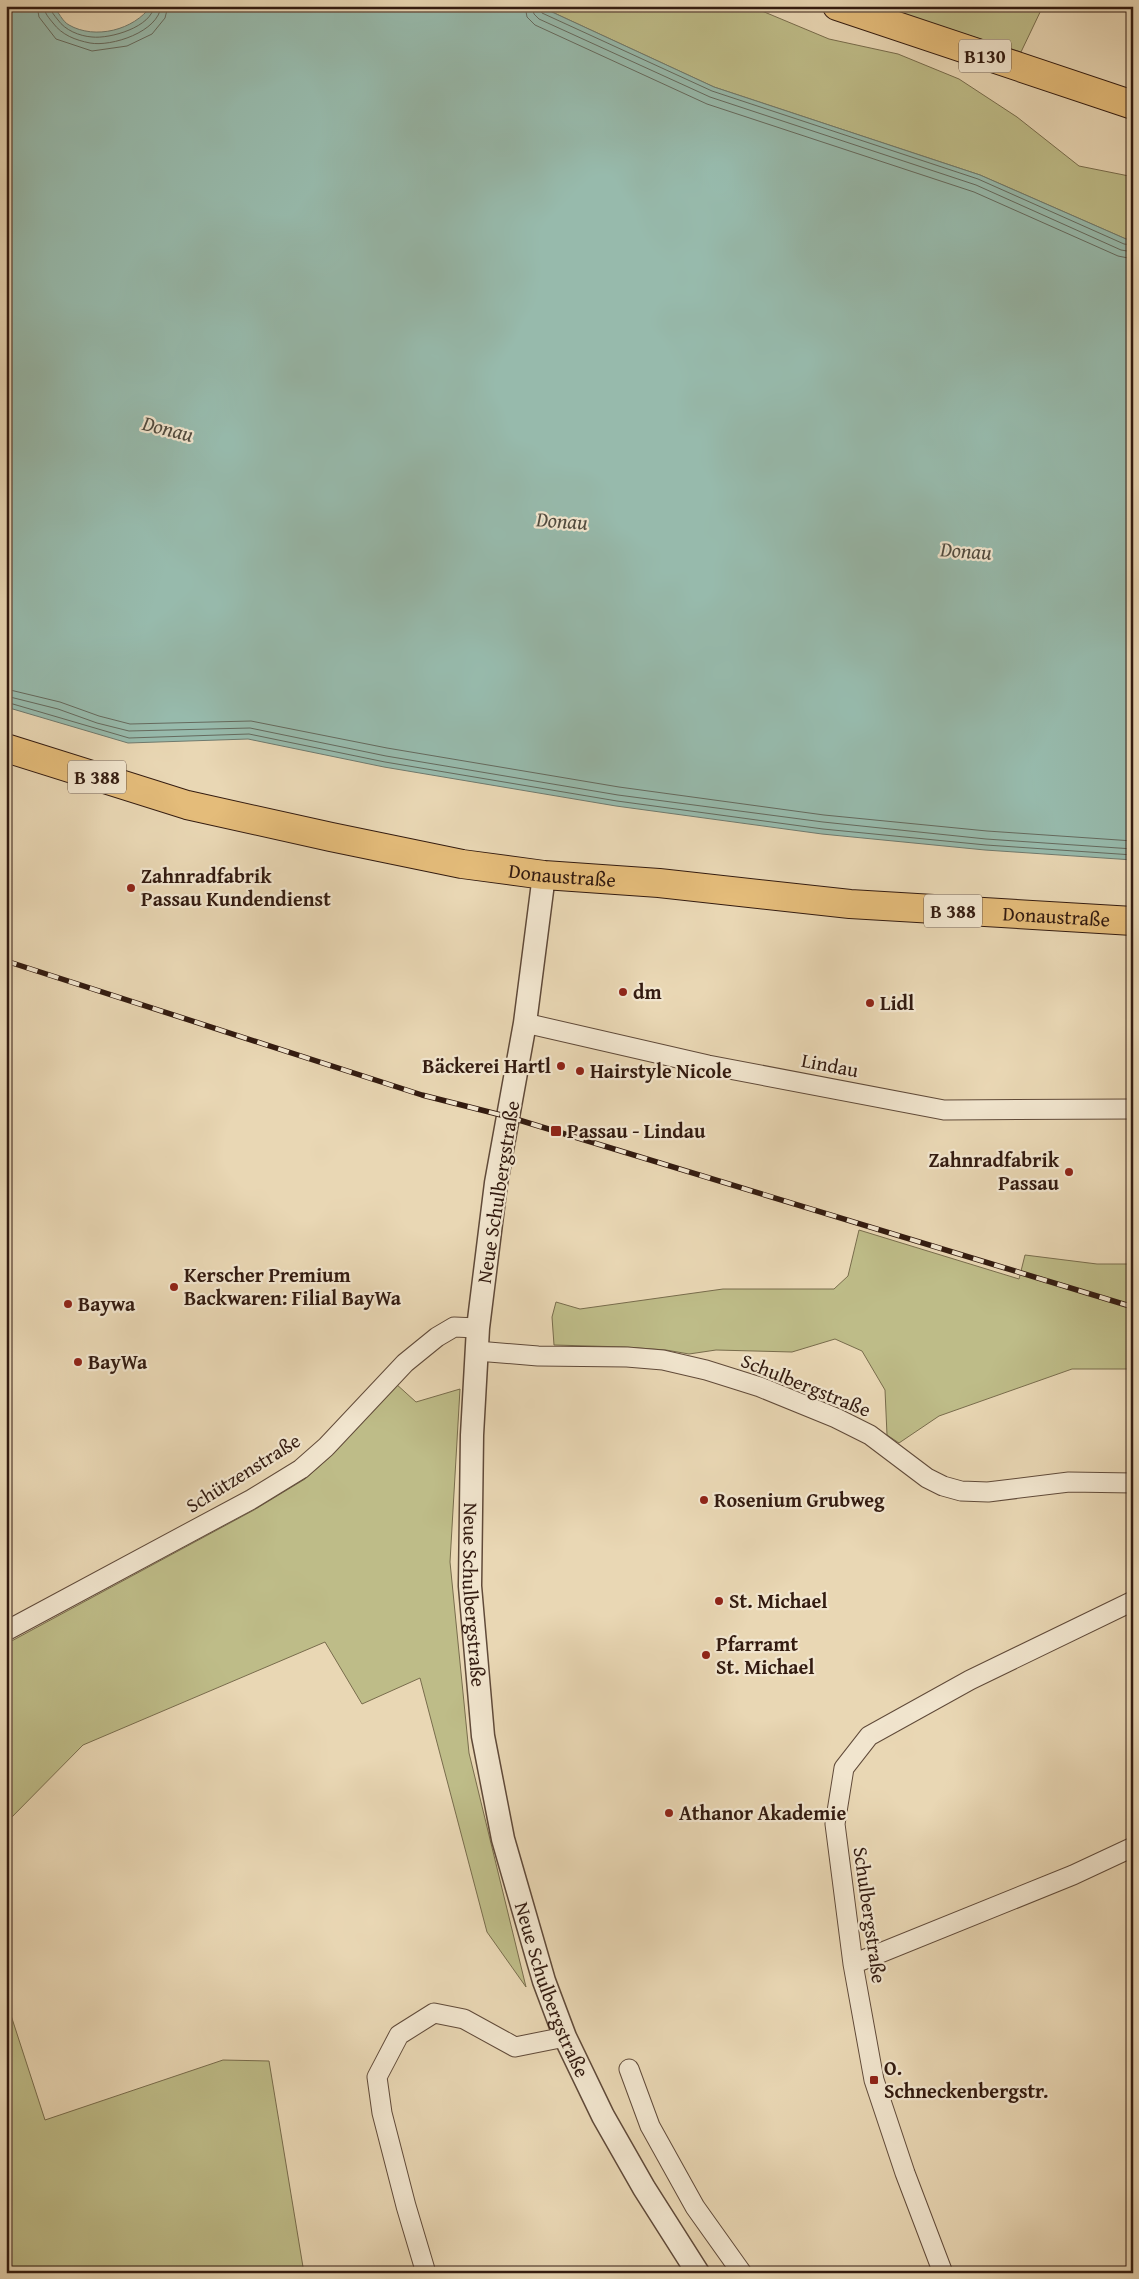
<svg xmlns="http://www.w3.org/2000/svg" width="1139" height="2279" font-family="'Gentium Book Plus',serif">
	<rect width="100%" height="100%" fill="#e9d7b4"/>
	<filter id="stains"><feTurbulence type="fractalNoise" baseFrequency=".004" numOctaves="4"/><feColorMatrix values="0 0 0 0 .2 0 0 0 0 .09 0 0 0 0 .02 0 0 0 .5 -.17"/></filter>
	<radialGradient id="worn" r=".72"><stop offset=".6" stop-color="#630" stop-opacity="0"/><stop offset="1" stop-color="#630" stop-opacity=".3"/></radialGradient>
	<path fill="#bebc88" stroke="#786c4c" d="M 539,6 L 750,6 L 829,39 L 898,54 L 959,79 L 1017,117 L 1079,166 L 1129,176 L 1133,175 L 1133,241 L 1126,239 L 980,175 L 714,87 Z
		M 877,6 L 1043,6 L 1021,52 Z
		M 859,1230 L 1019,1279 L 1025,1255 L 1097,1264 L 1133,1264 L 1133,1369 L 1072,1369 L 939,1416 L 899,1443 L 887,1435 L 885,1390 L 862,1351 L 835,1339 L 792,1352 L 716,1350 L 689,1354 L 666,1350 L 625,1347 L 554,1345 L 552,1317 L 556,1302 L 580,1309 L 723,1289 L 834,1289 L 848,1276 Z
		M 395,1383 L 416,1402 L 460,1389 L 450,1562 L 469,1753 L 526,1987 L 487,1932 L 420,1678 L 362,1704 L 325,1642 L 83,1745 L 6,1823 L 6,1644 L 254,1510 L 305,1479 L 332,1455 Z
		M 6,2000 L 45,2120 L 223,2060 L 269,2061 L 304,2273 L 6,2273 Z"/>
	<path fill="#97baac" stroke="#6f7a6e" d="M 6,6 L 54,6 C 58,12 63,22 69,25 C 95,40 134,30 151,6 L 539,6 L 714,87 L 980,175 L 1126,239 L 1133,241 L 1133,860 L 985,850 L 822,834 L 616,806 L 384,767 L 248,739 L 128,743 L 6,707 Z"/>
	<g fill="none" stroke-linecap="round" stroke-linejoin="round">
		<path stroke="#656a5e" stroke-width="1" d="M 37,6 L 39,17 L 56,39 L 92,51 L 127,46 L 152,34 L 165,18 L 168,6
			M 44,6 C 44,13 49,18 53,23 C 62,35 75,40 90,43 C 111,47 159,32 161,6
			M 50,6 C 51,12 54,15 58,20 C 65,30 79,36 92,37 C 110,39 152,27 154,6
			M 525,6 L 527,17 L 535,25 L 707,104 L 974,192 L 1118,256 L 1133,259
			M 532,6 L 534,14 L 539,19 L 710,97 L 976,185 L 1121,250 L 1133,252
			M 539,6 L 542,13 L 712,91 L 978,179 L 1124,244 L 1133,245
			M 6,689 L 60,702 L 99,716 L 130,724 L 251,721 L 387,748 L 619,787 L 824,815 L 987,831 L 1133,841
			M 6,696 L 58,709 L 97,723 L 129,731 L 250,728 L 386,756 L 618,795 L 823,822 L 986,839 L 1133,849
			M 6,702 L 129,738 L 249,734 L 385,762 L 617,801 L 823,829 L 986,845 L 1133,855"/>
		<defs>
			<path id="minor" d="M 525,1023 L 708,1065 L 944,1110 L 1133,1109
				M 477,1351 L 538,1356 L 627,1357 L 663,1360 L 706,1370 L 760,1387 L 836,1418 L 870,1435 L 927,1478 L 943,1486 L 961,1491 L 988,1492 L 1069,1482 L 1133,1483
				M 6,1631 L 252,1499 L 301,1469 L 326,1447 L 405,1363 L 437,1337 L 454,1327 L 478,1328
				M 853,1964 L 1073,1875 L 1133,1847
				M 629,2069 L 650,2126 L 695,2207 L 742,2273
				M 426,2273 L 406,2206 L 382,2113 L 377,2077 L 399,2035 L 434,2013 L 464,2019 L 515,2047 L 565,2037
				M 943,2273 L 905,2173 L 874,2080 L 853,1964 L 835,1824 L 844,1768 L 869,1736 L 970,1680 L 1133,1601"/>
			<g id="tertiary">
				<path id="s1" d="M 544,875 L 525,1023 L 496,1183 L 478,1328 L 472,1435 L 470,1586 L 483,1736 L 503,1839 L 544,1981 L 565,2037 L 603,2116 L 644,2188 L 698,2273"/>
			</g>
			<g id="primary">
				<path d="M 837,6 L 1133,105"/>
				<path id="s2" d="M 6,748 L 187,805 L 331,837 L 462,864 L 544,875 L 659,883 L 850,904 L 1133,921"/>
			</g>
		</defs>
		<use href="#minor" stroke="#604a39" stroke-width="21"/>
		<use href="#tertiary" stroke="#604a39" stroke-width="25"/>
		<use href="#primary" stroke="#331b10" stroke-width="30"/>
		<use href="#minor" stroke="#f1e5ce" stroke-width="19"/>
		<use href="#tertiary" stroke="#f1e5ce" stroke-width="22"/>
		<use href="#primary" stroke="#e4bc7a" stroke-width="28"/>
		<defs>
			<path id="rail" d="M 6,961 L 422,1095 L 509,1117 L 1133,1307"/>
		</defs>
		<use href="#rail" stroke="#331b10" stroke-width="5.5"/>
		<use href="#rail" stroke="#f1e5ce" stroke-width="4" stroke-dasharray="11" stroke-linecap="butt"/>
	</g>
	<g fill="#8f2418" stroke="#f1e5ce" stroke-width="2">
		<circle cx="131" cy="888" r="5"/>
		<circle cx="623" cy="992" r="5"/>
		<circle cx="870" cy="1003" r="5"/>
		<circle cx="561" cy="1066" r="5"/>
		<circle cx="580" cy="1071" r="5"/>
		<rect x="550" y="1125" width="12" height="12" rx="2.5"/>
		<circle cx="1069" cy="1172" r="5"/>
		<circle cx="174" cy="1287" r="5"/>
		<circle cx="68" cy="1304" r="5"/>
		<circle cx="78" cy="1362" r="5"/>
		<circle cx="704" cy="1500" r="5"/>
		<circle cx="719" cy="1601" r="5"/>
		<circle cx="706" cy="1655" r="5"/>
		<circle cx="669" cy="1813" r="5"/>
		<rect x="869" y="2075" width="10" height="10" rx="2.5"/>
	</g>
	<g text-anchor="middle" stroke-width="4.5" stroke-linejoin="round" paint-order="stroke">
		<g fill="#f1e5ce" stroke="#6c5849" stroke-width="1">
			<rect x="959" y="39.5" width="52" height="33" rx="4"/>
			<rect x="68" y="760.5" width="58" height="33" rx="4"/>
			<rect x="924" y="894.5" width="58" height="33" rx="4"/>
		</g>
		<g font-size="19" font-weight="bold" fill="#331b10">
			<text x="985" y="63">B130</text>
			<text x="97" y="784">B 388</text>
			<text x="953" y="918">B 388</text>
		</g>
		<g font-size="20" fill="#331b10" stroke="#f1e5ce">
			<text dy="7" stroke="none"><textPath href="#s2" startOffset="572">Donaustraße</textPath></text>
			<text dy="7" stroke="none"><textPath href="#s2" startOffset="1068">Donaustraße</textPath></text>
			<text transform="translate(830 1065) rotate(11)" y="7">Lindau</text>
			<text transform="translate(498 1192) rotate(-81)" y="7">Neue Schulbergstraße</text>
			<text transform="translate(806 1385) rotate(22)" y="7">Schulbergstraße</text>
			<text transform="translate(243 1473) rotate(-32)" y="7">Schützenstraße</text>
			<text dy="7" stroke="none"><textPath href="#s1" startOffset="725">Neue Schulbergstraße</textPath></text>
			<text transform="translate(870 1915) rotate(82)" y="7">Schulbergstraße</text>
			<text dy="7" stroke="none"><textPath href="#s1" startOffset="1130">Neue Schulbergstraße</textPath></text>
		</g>
		<g font-size="20" font-weight="bold" fill="#331b10" stroke="#f1e5ce" text-anchor="start">
			<text x="141" y="883">Zahnradfabrik<tspan x="141" dy="23">Passau Kundendienst</tspan></text>
			<text x="633" y="999">dm</text>
			<text x="880" y="1010">Lidl</text>
			<text x="551" y="1073" text-anchor="end">Bäckerei Hartl</text>
			<text x="590" y="1078">Hairstyle Nicole</text>
			<text x="567" y="1138">Passau - Lindau</text>
			<text x="1059" y="1167" text-anchor="end">Zahnradfabrik<tspan x="1059" dy="23">Passau</tspan></text>
			<text x="184" y="1282">Kerscher Premium<tspan x="184" dy="23">Backwaren: Filial BayWa</tspan></text>
			<text x="78" y="1311">Baywa</text>
			<text x="88" y="1369">BayWa</text>
			<text x="714" y="1507">Rosenium Grubweg</text>
			<text x="729" y="1608">St. Michael</text>
			<text x="716" y="1651">Pfarramt<tspan x="716" dy="23">St. Michael</tspan></text>
			<text x="679" y="1820">Athanor Akademie</text>
			<text x="884" y="2075">O.<tspan x="884" dy="23">Schneckenbergstr.</tspan></text>
		</g>
		<g font-size="21" font-style="italic" fill="#514b3f" stroke="#f1e5ce">
			<text transform="translate(168 429) rotate(14)" y="7">Donau</text>
			<text transform="translate(562 521) rotate(4)" y="7">Donau</text>
			<text transform="translate(966 551) rotate(4)" y="7">Donau</text>
		</g>
	</g>
	<rect width="1139" height="2279" fill="none" stroke="#e9d7b4" stroke-width="25"/>
	<rect x="8" y="8" width="1124" height="2264" fill="none" stroke="#331b10" stroke-width="2.5"/>
	<rect x="12" y="12" width="1114" height="2254" fill="none" stroke="#331b10"/>
	<rect width="100%" height="100%" filter="url(#stains)"/>
	<rect width="100%" height="100%" fill="url(#worn)"/>
</svg>
